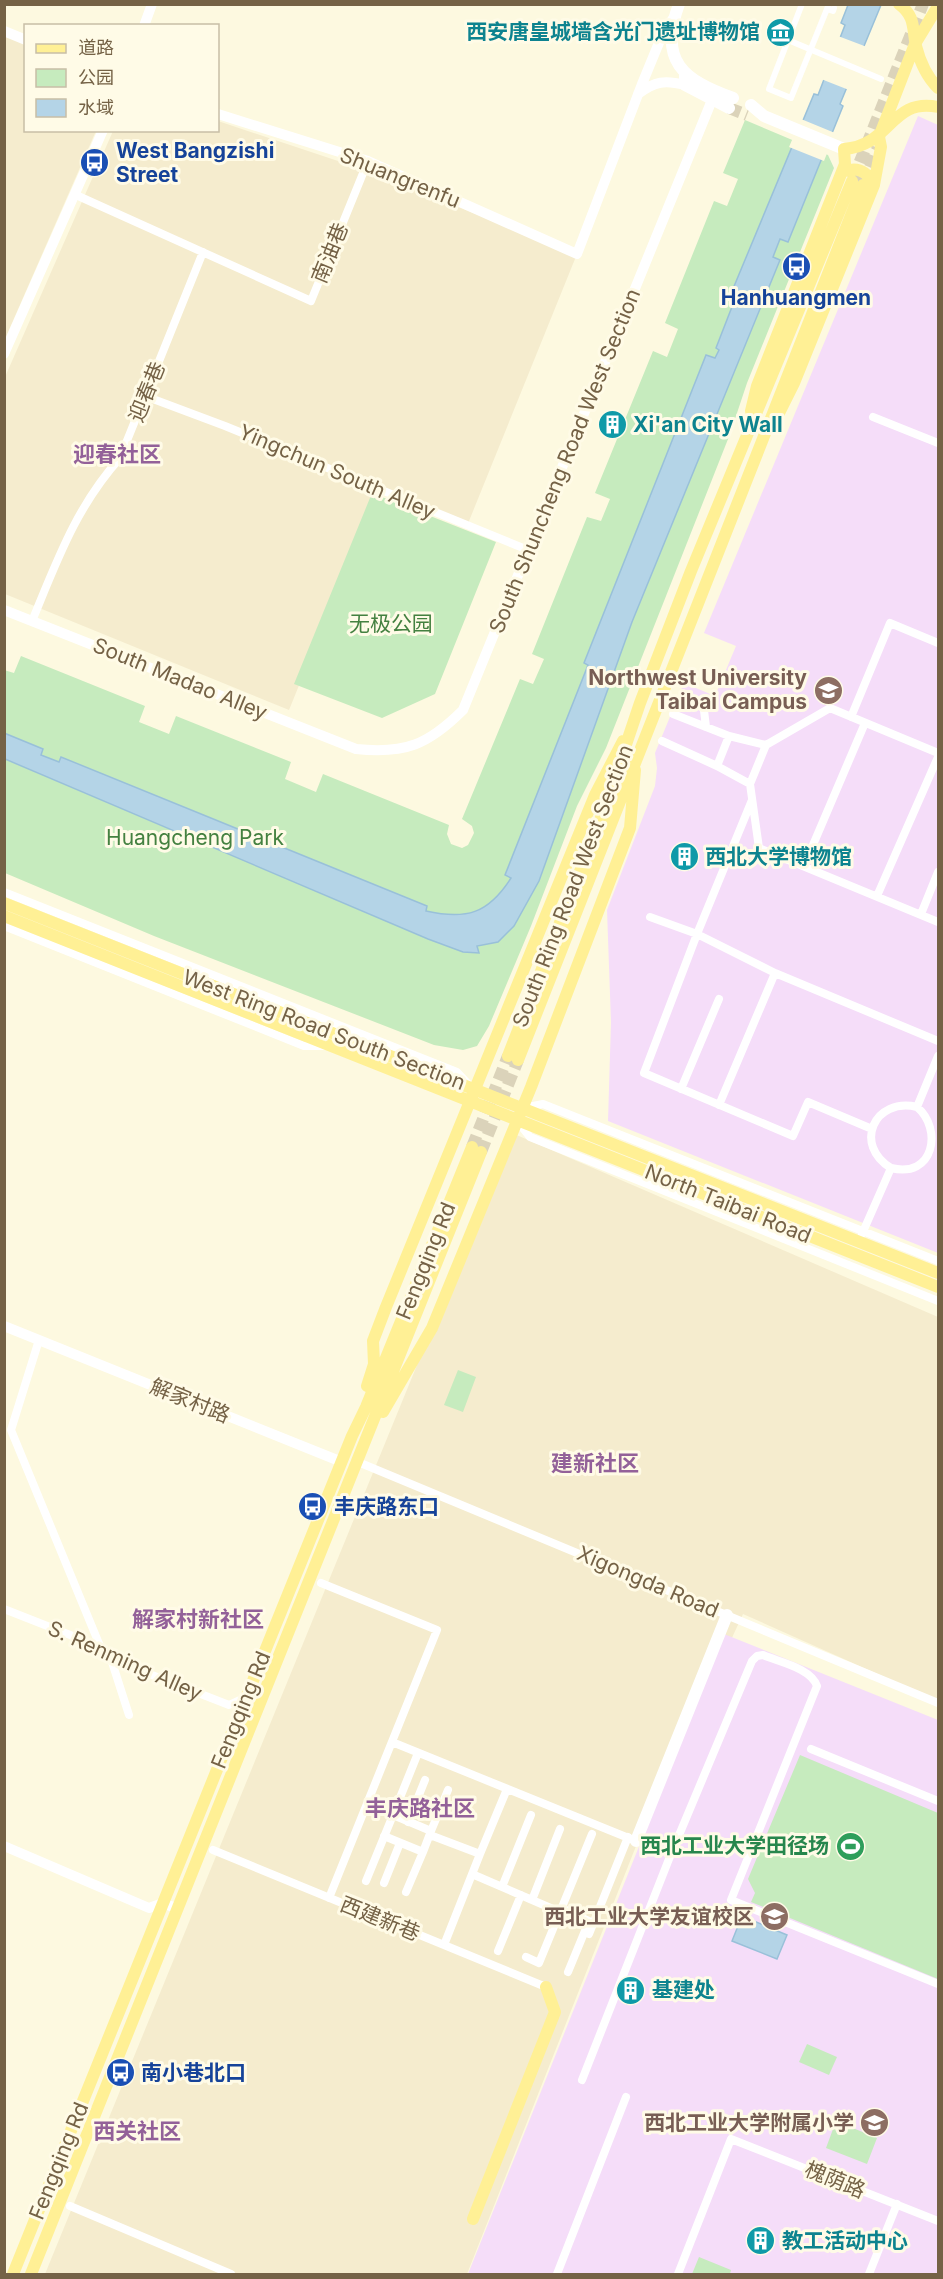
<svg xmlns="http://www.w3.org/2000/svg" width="943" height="2279" font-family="Inter,'Noto Sans SC',sans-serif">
	<rect width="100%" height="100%" fill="#fdf9e0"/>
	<path fill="#f5ecce" d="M 4,34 L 25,42 L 26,130 L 96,131 L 5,339 Z
		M 218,121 L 362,169 L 577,254 L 467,526 L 379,489 L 289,710 L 5,594 L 5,377 L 113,131 L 218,130 Z
		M 512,1133 L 938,1317 L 938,1701 L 743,1614 L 640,1836 L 467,2274 L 45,2274 Z"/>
	<path fill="#f5ddf9" d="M 918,116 L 938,125 L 938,1253 L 608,1121 L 611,1022 L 607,910 L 655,786 L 657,768 L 655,753 L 684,683 L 715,696 L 736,646 L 704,633 Z
		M 724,1634 L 938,1720 L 938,2274 L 468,2274 Z"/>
	<path fill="#c6ebbe" d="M 745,120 L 828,155 L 834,168 L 747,383 L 730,434 L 606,748 L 577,806 L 531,926 L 489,1026 L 477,1046 L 463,1050 L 434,1045 L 154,936 L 5,873 L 4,670 L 14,673 L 21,656 L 145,706 L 139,722 L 169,734 L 176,716 L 291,762 L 285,779 L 316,792 L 323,774 L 449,825 L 447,834 L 451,844 L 462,848 L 468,845 L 474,833 L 472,826 L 462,819 L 520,679 L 533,684 L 544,659 L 532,654 L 587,517 L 601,521 L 610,499 L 595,493 L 653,351 L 667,357 L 678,329 L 665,323 L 714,201 L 727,206 L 738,179 L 723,173 Z
		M 372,493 L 496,542 L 435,694 L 382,718 L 294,684 Z
		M 458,1370 L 476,1377 L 463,1412 L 444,1405 Z
		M 800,1755 L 938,1813 L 938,1979 L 751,1902 L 755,1893 L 748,1879 Z
		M 807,2044 L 837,2057 L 829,2075 L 799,2062 Z
		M 836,2121 L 877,2138 L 867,2164 L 826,2148 Z
		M 699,2257 L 731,2270 L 730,2274 L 692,2274 Z"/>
	<path fill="#b4d4e7" stroke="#99c0d9" stroke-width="1.5" d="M 848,5 L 881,5 L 840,104 L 843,106 L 788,242 L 780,239 L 773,257 L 780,260 L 632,622 L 539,881 L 514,926 L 498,942 L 477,946 L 479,953 L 463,952 L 428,939 L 5,759 L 4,733 L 43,749 L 41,755 L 59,762 L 61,757 L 427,906 L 426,911 C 466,920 488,914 511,878 L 505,875 L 588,665 L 584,663 L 706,355 L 715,358 L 719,350 L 716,348 L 735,299 L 730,296 L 814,94 L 818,95 L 845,25 L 841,23 Z
		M 742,1916 L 787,1935 L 777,1959 L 732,1941 Z"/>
	<path fill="#fdf9e0" d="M 838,36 L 867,47 L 849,90 L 821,79 Z
		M 801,119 L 835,133 L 824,161 L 789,147 Z"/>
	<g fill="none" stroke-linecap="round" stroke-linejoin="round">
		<path stroke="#dbd3ba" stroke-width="12" stroke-dasharray="12 6" stroke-linecap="butt" d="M 729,108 L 747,115"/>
		<path stroke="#dbd3ba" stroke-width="12" stroke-dasharray="12 6" stroke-linecap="butt" d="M 853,179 L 923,4
			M 863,184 L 878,148
			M 472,1147 L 508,1056
			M 481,1152 L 518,1060"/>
		<path stroke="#fff" stroke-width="6" d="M 802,4 L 769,89 L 791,98 L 829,4
			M 827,9 L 833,11 L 834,8
			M 788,40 L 881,79"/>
		<path stroke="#fff" stroke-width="8" d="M 76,195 L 311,301 L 368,161
			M 145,396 L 225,426 L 528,550
			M 873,417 L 938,443
			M 32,621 C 57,561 76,507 120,458 L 203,252
			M 703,702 L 706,727
			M 673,714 L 729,736
			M 851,717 L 890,623 L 938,643
			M 662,741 L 717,766 L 729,736 L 766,745 L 750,784 L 717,766
			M 766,745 L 830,708 L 938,753
			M 750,784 L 759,848 L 938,922
			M 752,800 L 697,934 L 775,973 L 938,1041
			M 804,866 L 865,723
			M 4,892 L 457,1072 L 471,1087
			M 877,896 L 938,757
			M 921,914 L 938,872
			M 650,917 L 697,934 L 644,1073 L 793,1136 L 808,1102 L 872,1129
			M 4,926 L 304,1046 L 326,1046
			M 681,1089 L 719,999
			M 719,1105 L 775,973
			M 523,1108 L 543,1104 L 938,1261
			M 517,1121 L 530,1137 L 938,1301
			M 891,1168 C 934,1179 943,1129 917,1107
			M 862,1234 L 891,1168 C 853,1145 874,1097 917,1107 L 938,1056
			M 39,1340 L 11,1430 L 100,1646 L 111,1659 L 129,1715
			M 358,1462 L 938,1703
			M 321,1583 L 437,1630 L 329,1898
			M 4,1609 L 88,1642 L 111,1659 L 229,1705 L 246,1697
			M 392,1742 L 636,1841
			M 811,1749 L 938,1801
			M 393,1815 L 418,1753
			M 408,1822 L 425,1780
			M 431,1831 L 448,1790
			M 430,1835 L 480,1854 L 507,1789
			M 213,1850 L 546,1987
			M 472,1874 L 560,1912 L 592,1834
			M 366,1881 L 393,1815 L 431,1831 L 423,1852 L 384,1836
			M 384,1883 L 400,1843
			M 502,1887 L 531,1815
			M 406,1892 L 423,1852
			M 532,1900 L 560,1829
			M 562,1908 L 589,1921 L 568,1972
			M 589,1934 L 628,1837
			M 444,1945 L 480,1854
			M 498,1951 L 521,1895
			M 526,1957 L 539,1963 L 560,1912
			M 582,2080 L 669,1859 L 752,1661 L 757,1656 L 763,1655 C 779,1662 811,1668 817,1686 L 731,1900 L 938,1984
			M 70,2206 L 231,2274
			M 557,2274 L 626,2097
			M 678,2274 L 731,2139 L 938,2221
			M 869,2274 L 897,2204"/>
		<path stroke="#fff" stroke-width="10" d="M 144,26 L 152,4
			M 4,31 L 26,40
			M 638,94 C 655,81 665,80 685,85
			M 218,114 L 368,161 L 577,254 L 642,84 L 663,33 L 674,17
			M 4,354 L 103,130
			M 4,610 L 356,749 C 405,754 428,745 463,710 L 712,100
			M 4,1326 L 342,1462
			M 4,1846 L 149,1908 L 163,1903 L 178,1909"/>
		<path stroke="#fff" stroke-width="12" d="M 679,4 C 658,61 683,80 733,98
			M 685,75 L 685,85 L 729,108
			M 751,105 L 764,116 L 844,149
			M 636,1841 L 727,1615"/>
		<path stroke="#fff095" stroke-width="12" d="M 899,4 C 916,17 912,28 916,46 C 920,62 927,77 938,88
			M 842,172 C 857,166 867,171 874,185
			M 751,411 L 757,386 L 845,164 L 844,149 C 891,146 891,97 938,107
			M 776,419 L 794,383 L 874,185 L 881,147 L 879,137 L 915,44 L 938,6
			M 4,903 L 938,1273
			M 4,916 L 938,1287
			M 508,1056 L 604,810 L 640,703 L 691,571 L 852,181
			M 518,1060 L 863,185
			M 367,1386 L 374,1364 L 373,1341 L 386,1307 L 595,795 L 623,741
			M 383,1412 L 432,1328 L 531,1087 L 630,828 L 635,770
			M 473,2219 L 555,2012 L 546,1987
			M 13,2274 L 352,1436 L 366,1407 L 472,1147
			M 31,2274 L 481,1152"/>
	</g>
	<defs>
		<symbol id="museum-disc" viewBox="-11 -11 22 22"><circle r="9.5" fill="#0f9aa8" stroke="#fffbe7"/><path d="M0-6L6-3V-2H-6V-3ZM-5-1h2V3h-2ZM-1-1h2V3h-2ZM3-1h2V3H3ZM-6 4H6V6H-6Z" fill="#fff"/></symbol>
		<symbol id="bus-disc" viewBox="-11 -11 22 22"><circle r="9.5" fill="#1a4fb4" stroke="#fffbe7"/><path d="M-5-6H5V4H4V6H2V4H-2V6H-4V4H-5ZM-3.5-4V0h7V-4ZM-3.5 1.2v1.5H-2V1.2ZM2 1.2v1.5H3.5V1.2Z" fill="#fff"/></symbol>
		<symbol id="building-disc" viewBox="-11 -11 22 22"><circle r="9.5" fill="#0f9aa8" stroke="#fffbe7"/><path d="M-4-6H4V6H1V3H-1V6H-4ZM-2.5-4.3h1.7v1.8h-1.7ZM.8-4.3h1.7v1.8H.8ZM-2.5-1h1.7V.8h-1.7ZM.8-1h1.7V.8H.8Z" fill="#fff"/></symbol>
		<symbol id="university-disc" viewBox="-11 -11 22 22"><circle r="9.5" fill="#8d6e63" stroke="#fffbe7"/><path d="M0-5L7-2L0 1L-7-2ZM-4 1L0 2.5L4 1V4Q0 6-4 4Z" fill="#fff"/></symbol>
		<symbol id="stadium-disc" viewBox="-11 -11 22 22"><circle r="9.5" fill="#2e9e5b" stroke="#fffbe7"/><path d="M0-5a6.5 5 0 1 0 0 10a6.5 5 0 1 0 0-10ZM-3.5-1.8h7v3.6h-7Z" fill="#fff"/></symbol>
		<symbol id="school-disc" viewBox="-11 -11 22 22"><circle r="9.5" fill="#8d6e63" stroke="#fffbe7"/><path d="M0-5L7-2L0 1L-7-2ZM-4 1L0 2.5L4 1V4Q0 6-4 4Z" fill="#fff"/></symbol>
	</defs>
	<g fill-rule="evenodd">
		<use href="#museum-disc" x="764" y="16" width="33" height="33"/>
		<use href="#bus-disc" x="78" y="146" width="33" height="33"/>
		<use href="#bus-disc" x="780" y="250" width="33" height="33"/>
		<use href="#building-disc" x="596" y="408" width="33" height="33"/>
		<use href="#university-disc" x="812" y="674" width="33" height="33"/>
		<use href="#building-disc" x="668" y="840" width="33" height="33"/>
		<use href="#bus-disc" x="296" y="1490" width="33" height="33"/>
		<use href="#stadium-disc" x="834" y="1830" width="33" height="33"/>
		<use href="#university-disc" x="758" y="1900" width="33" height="33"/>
		<use href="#building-disc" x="614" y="1974" width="33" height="33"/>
		<use href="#bus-disc" x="104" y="2056" width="33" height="33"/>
		<use href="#school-disc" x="858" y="2106" width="33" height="33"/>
		<use href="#building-disc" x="744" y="2224" width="33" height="33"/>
	</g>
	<g text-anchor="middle" stroke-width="6" stroke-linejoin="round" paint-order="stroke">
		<g font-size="21" font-weight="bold" fill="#0d838f" stroke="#fffbe7" text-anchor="start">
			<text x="760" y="39" text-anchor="end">西安唐皇城墙含光门遗址博物馆</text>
			<text x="633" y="432">Xi'an City Wall</text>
			<text x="705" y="864">西北大学博物馆</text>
			<text x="652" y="1997">基建处</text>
			<text x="782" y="2248">教工活动中心</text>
		</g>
		<g font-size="21" font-weight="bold" fill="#164399" stroke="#fffbe7" text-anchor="start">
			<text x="116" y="158">West Bangzishi<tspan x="116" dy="24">Street</tspan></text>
			<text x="796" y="305" text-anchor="middle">Hanhuangmen</text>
			<text x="334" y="1514">丰庆路东口</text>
			<text x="141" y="2080">南小巷北口</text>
		</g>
		<g font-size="21" fill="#756246" stroke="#fffbe7">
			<text transform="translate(400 178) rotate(22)" y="7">Shuangrenfu</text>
			<text transform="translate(330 253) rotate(-68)" y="7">南油巷</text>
			<text transform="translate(147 392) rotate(-68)" y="7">迎春巷</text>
			<text transform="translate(565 461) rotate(-68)" y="7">South Shuncheng Road West Section</text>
			<text transform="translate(337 472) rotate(23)" y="7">Yingchun South Alley</text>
			<text transform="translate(180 679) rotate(22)" y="7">South Madao Alley</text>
			<text transform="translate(573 886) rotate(-69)" y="7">South Ring Road West Section</text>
			<text transform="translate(324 1030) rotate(21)" y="7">West Ring Road South Section</text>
			<text transform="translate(728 1204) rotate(22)" y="7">North Taibai Road</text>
			<text transform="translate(426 1261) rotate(-68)" y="7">Fengqing Rd</text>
			<text transform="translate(190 1401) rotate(22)" y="7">解家村路</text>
			<text transform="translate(648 1582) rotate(23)" y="7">Xigongda Road</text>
			<text transform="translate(125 1661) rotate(24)" y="7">S. Renming Alley</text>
			<text transform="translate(241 1710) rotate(-68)" y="7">Fengqing Rd</text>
			<text transform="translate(380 1919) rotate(22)" y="7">西建新巷</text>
			<text transform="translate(59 2161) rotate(-68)" y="7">Fengqing Rd</text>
			<text transform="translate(835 2180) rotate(22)" y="7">槐荫路</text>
		</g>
		<g font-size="21" fill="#448140" stroke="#fffbe7">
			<text x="391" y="631">无极公园</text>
			<text x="195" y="845">Huangcheng Park</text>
		</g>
		<g font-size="21" font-weight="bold" fill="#785e54" stroke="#fffbe7" text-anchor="end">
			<text x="807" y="685">Northwest University<tspan x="807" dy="24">Taibai Campus</tspan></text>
			<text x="754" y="1924">西北工业大学友谊校区</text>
			<text x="854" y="2130">西北工业大学附属小学</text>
		</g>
		<g font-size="21" font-weight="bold" fill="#27864d" stroke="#fffbe7" text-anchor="end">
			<text x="829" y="1853">西北工业大学田径场</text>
		</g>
		<g font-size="22" font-weight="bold" fill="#936199" stroke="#fffbe7">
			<text x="117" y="462">迎春社区</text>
			<text x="595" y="1471">建新社区</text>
			<text x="198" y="1627">解家村新社区</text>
			<text x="420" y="1816">丰庆路社区</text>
			<text x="137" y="2139">西关社区</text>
		</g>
	</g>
	<rect width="943" height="2279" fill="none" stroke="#756246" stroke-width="12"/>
	<rect x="24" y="24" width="195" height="108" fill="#fffbe7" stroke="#c8bea7" stroke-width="1.5"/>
	<rect x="36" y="44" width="30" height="9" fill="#fff095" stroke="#c8bea7" stroke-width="1.5"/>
	<text x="78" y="54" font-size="18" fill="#756246">道路</text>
	<rect x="36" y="69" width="30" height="18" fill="#c6ebbe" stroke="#c8bea7" stroke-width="1.5"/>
	<text x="78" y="84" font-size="18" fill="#756246">公园</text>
	<rect x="36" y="99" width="30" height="18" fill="#b4d4e7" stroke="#c8bea7" stroke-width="1.5"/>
	<text x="78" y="114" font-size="18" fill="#756246">水域</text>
</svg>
